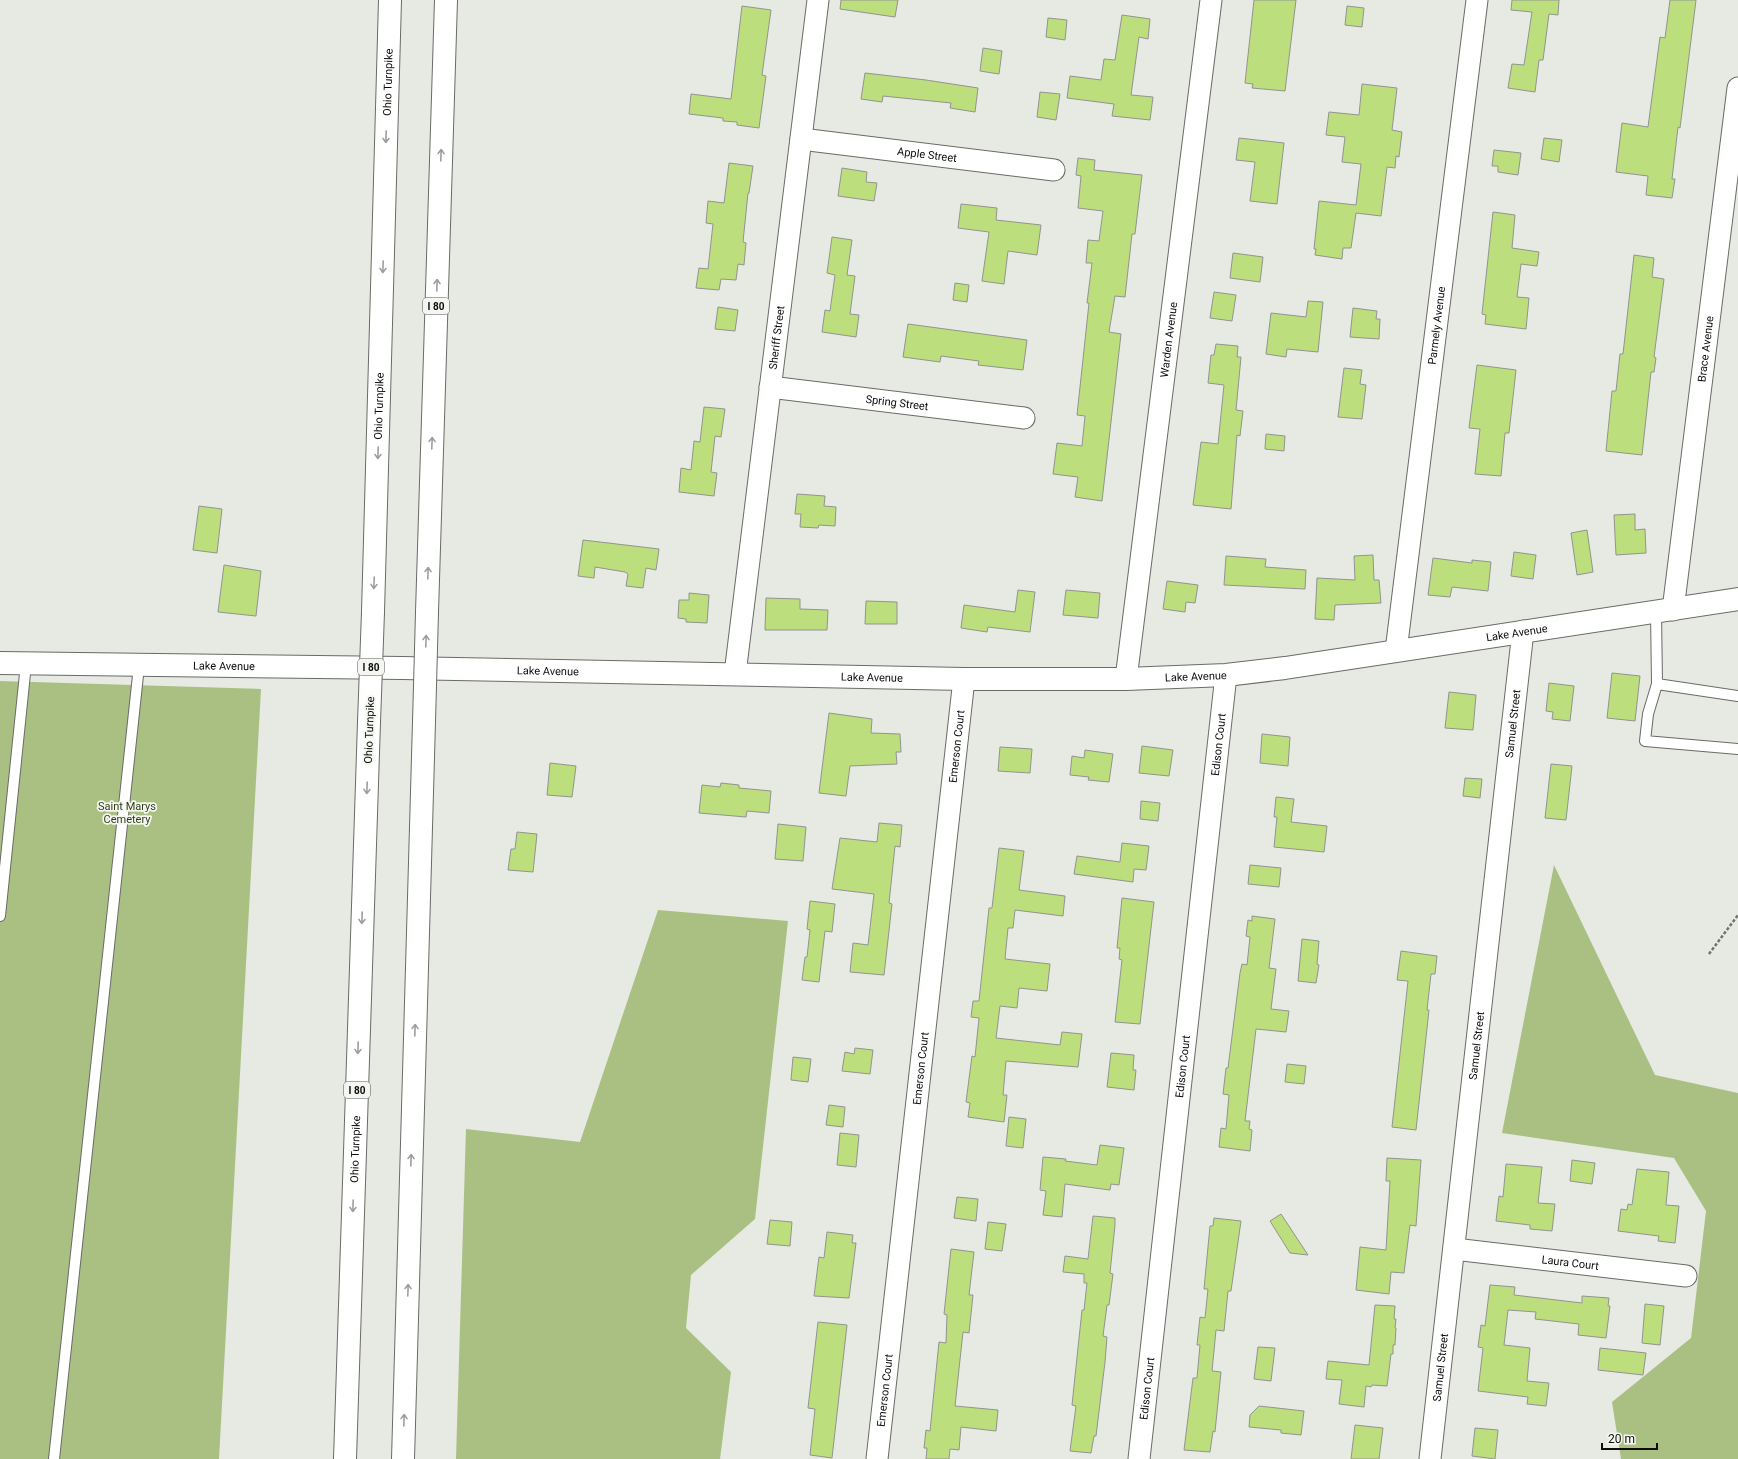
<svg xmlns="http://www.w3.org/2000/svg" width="1738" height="1459" font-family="Roboto,sans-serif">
	<rect width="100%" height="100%" fill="#e7e9e3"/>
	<path fill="#aac083" d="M 0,681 L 261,689 L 219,1459 L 0,1459 Z
		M 1554,865 L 1655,1075 L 1738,1093 L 1738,1459 L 1621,1459 L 1612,1402 L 1691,1338 L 1706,1211 L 1674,1158 L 1502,1133 Z
		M 658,910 L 788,921 L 755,1219 L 691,1275 L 686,1328 L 731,1372 L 720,1459 L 456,1459 L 466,1129 L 580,1142 Z"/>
	<path fill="#bdde7c" stroke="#92948f" d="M 841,0 L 898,0 L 895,17 L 840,9 Z
		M 1254,0 L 1296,0 L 1285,91 L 1252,88 L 1253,84 L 1245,83 Z
		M 1512,0 L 1559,0 L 1558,15 L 1549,14 L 1543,60 L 1539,60 L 1535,92 L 1508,88 L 1512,64 L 1524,65 L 1532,12 L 1511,10 Z
		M 1670,0 L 1696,0 L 1680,128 L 1678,127 L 1672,179 L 1675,179 L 1672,198 L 1646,195 L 1648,176 L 1616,172 L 1622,123 L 1648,127 L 1660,37 L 1665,38 Z
		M 742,6 L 771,10 L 762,75 L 766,76 L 759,128 L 737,125 L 737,122 L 723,121 L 723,118 L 689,114 L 691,94 L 731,99 Z
		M 1347,6 L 1364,8 L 1362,27 L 1345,25 Z
		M 1122,15 L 1150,19 L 1148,39 L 1139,37 L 1131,95 L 1153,97 L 1150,120 L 1112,116 L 1114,104 L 1067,98 L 1070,76 L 1101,80 L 1104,59 L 1115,60 Z
		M 1048,18 L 1067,20 L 1065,40 L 1046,37 Z
		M 983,48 L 1002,51 L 999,74 L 980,71 Z
		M 865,73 L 926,80 L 978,88 L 975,112 L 950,108 L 951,103 L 883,96 L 882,102 L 861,99 Z
		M 1362,84 L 1397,88 L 1392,130 L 1402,132 L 1399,157 L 1396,156 L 1395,168 L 1387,167 L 1381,216 L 1356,213 L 1351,248 L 1343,248 L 1342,259 L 1315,255 L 1316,249 L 1314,249 L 1319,201 L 1356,205 L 1361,164 L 1342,162 L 1345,137 L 1326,135 L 1329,112 L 1359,115 Z
		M 1040,92 L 1060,94 L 1056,120 L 1037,117 Z
		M 1239,138 L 1284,143 L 1277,204 L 1250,201 L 1255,162 L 1236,160 Z
		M 1544,138 L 1562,140 L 1559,162 L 1541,159 Z
		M 1494,150 L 1521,153 L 1518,175 L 1498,172 L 1498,166 L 1492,166 Z
		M 1078,158 L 1095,160 L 1094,170 L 1142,175 L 1135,234 L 1132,234 L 1125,297 L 1115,296 L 1109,332 L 1121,334 L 1102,501 L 1075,497 L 1078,477 L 1053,474 L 1057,443 L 1082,446 L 1085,416 L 1077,415 L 1089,303 L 1087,303 L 1092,263 L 1086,263 L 1088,240 L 1099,241 L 1103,211 L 1078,208 L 1081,176 L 1076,175 Z
		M 729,163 L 753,166 L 749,193 L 748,193 L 743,242 L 746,243 L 744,265 L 738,264 L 736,280 L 721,279 L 719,290 L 696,288 L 699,268 L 708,269 L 713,224 L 706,223 L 708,201 L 724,203 Z
		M 842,168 L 867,172 L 866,182 L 877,183 L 874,201 L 838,196 Z
		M 961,204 L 997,208 L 996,220 L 1041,225 L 1037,255 L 1008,251 L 1004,284 L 982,281 L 989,232 L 958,228 Z
		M 1493,212 L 1515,215 L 1512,248 L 1539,252 L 1537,266 L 1521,264 L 1517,297 L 1529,298 L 1526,329 L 1485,324 L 1486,315 L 1482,314 Z
		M 832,237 L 852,240 L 847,275 L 855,276 L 850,314 L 859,315 L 856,337 L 822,332 L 825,310 L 830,311 L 835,275 L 827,273 Z
		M 1233,253 L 1263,257 L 1260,282 L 1230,278 Z
		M 1634,255 L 1654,258 L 1652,277 L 1664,279 L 1654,357 L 1656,358 L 1654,372 L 1651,372 L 1642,455 L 1606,451 L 1612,391 L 1616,391 L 1620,354 L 1623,354 Z
		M 955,283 L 969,285 L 967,302 L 953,300 Z
		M 1214,292 L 1236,295 L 1232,321 L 1210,318 Z
		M 1308,301 L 1323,302 L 1318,352 L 1287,349 L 1286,357 L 1266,354 L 1271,313 L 1306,317 Z
		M 718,307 L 738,310 L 735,331 L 715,329 Z
		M 1353,308 L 1377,311 L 1376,319 L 1380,319 L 1379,339 L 1350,337 Z
		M 908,324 L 1027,340 L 1023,370 L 978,365 L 979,361 L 941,356 L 940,362 L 903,357 Z
		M 1216,344 L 1238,346 L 1237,357 L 1241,357 L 1236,410 L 1243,411 L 1240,436 L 1237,435 L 1231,509 L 1193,505 L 1201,442 L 1218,444 L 1224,385 L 1208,383 L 1211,355 L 1214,355 Z
		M 1477,365 L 1516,370 L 1509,433 L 1505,433 L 1501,476 L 1475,474 L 1480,429 L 1469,428 Z
		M 1344,368 L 1362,370 L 1360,384 L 1366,385 L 1362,419 L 1338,417 Z
		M 704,407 L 725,409 L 721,437 L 715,436 L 711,472 L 717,473 L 714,496 L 679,492 L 681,468 L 691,470 L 694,441 L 700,442 Z
		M 1266,434 L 1285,436 L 1284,451 L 1265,449 Z
		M 797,494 L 825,496 L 824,506 L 836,507 L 835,526 L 819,525 L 818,528 L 800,527 L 801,514 L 795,514 Z
		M 199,506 L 222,509 L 217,553 L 193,550 Z
		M 1635,514 L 1635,530 L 1645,529 L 1646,553 L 1616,555 L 1614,515 Z
		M 1587,530 L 1593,572 L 1577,575 L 1571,533 Z
		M 583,540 L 659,549 L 656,570 L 646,568 L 643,588 L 626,586 L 628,574 L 625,572 L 595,567 L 594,578 L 578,576 Z
		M 1514,552 L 1536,555 L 1533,579 L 1511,576 Z
		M 1373,555 L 1374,580 L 1379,580 L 1381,603 L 1335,605 L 1334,620 L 1315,619 L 1317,578 L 1355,580 L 1354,556 Z
		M 1226,556 L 1266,559 L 1265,567 L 1306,570 L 1305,589 L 1224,585 Z
		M 1433,558 L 1472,563 L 1472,560 L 1491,562 L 1488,591 L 1452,587 L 1450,597 L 1428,595 Z
		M 224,565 L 261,571 L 256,616 L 218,612 Z
		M 1167,581 L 1198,585 L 1195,603 L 1186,602 L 1185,612 L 1163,609 Z
		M 1018,590 L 1035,592 L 1030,632 L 988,627 L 987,632 L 961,628 L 964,605 L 1015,612 Z
		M 1066,590 L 1100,593 L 1098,618 L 1063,615 Z
		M 689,593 L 709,595 L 707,623 L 686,622 L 686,619 L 678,618 L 679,600 L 689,600 Z
		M 766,598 L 800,599 L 800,609 L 828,610 L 827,630 L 765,630 Z
		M 866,601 L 897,602 L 897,624 L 865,624 Z
		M 1612,673 L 1640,676 L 1635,721 L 1607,718 Z
		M 1549,683 L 1574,686 L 1570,721 L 1552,719 L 1553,712 L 1546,711 Z
		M 1449,692 L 1476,695 L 1473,730 L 1445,728 Z
		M 829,713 L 872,719 L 871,733 L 900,734 L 901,752 L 896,752 L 897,764 L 850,766 L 846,796 L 819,793 Z
		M 1262,734 L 1290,737 L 1288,766 L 1260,763 Z
		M 1142,746 L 1173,750 L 1169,776 L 1139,773 Z
		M 1000,747 L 1032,749 L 1030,773 L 998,771 Z
		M 1085,750 L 1113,754 L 1109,782 L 1088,780 L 1089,777 L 1070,775 L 1072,756 L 1084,758 Z
		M 550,763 L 576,766 L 572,797 L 547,795 Z
		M 1551,764 L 1572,766 L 1566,820 L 1545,818 Z
		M 1465,778 L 1482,779 L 1480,798 L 1463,796 Z
		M 721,783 L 739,785 L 739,788 L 771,791 L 769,813 L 747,811 L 746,817 L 699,813 L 702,785 L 720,787 Z
		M 1276,797 L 1294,799 L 1291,822 L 1327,826 L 1324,852 L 1274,847 L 1277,817 L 1274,817 Z
		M 1141,801 L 1160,803 L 1158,821 L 1140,819 Z
		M 879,823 L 902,825 L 900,847 L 895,846 L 889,903 L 892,904 L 884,975 L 850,972 L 853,943 L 868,945 L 874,894 L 832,889 L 840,838 L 877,842 Z
		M 778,824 L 806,827 L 803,861 L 775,859 Z
		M 517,832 L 537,834 L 533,872 L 508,870 L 511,849 L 515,849 Z
		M 1122,843 L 1149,846 L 1146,870 L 1134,869 L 1133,882 L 1074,874 L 1077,856 L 1120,862 Z
		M 999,848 L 1024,851 L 1019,890 L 1065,896 L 1063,916 L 1015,910 L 1013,928 L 1008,928 L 1005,959 L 1050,964 L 1047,991 L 1019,988 L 1017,1008 L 1000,1006 L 996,1038 L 1060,1045 L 1062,1032 L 1082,1034 L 1078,1067 L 1006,1061 L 1003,1095 L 1007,1095 L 1004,1122 L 968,1117 L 970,1103 L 966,1102 L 972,1056 L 975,1057 L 979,1018 L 971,1017 L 973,1001 L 979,1001 L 989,908 L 992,908 Z
		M 1250,865 L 1281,868 L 1279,887 L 1248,884 Z
		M 1122,898 L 1154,902 L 1140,1024 L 1115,1022 L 1122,960 L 1119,959 L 1120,948 L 1117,948 Z
		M 810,901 L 835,904 L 832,932 L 825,931 L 819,982 L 802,980 L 805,957 L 807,957 L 810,930 L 807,929 Z
		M 1252,916 L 1275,919 L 1269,968 L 1276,969 L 1271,1009 L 1289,1011 L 1286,1032 L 1256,1029 L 1245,1121 L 1250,1121 L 1249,1129 L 1252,1130 L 1250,1151 L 1219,1147 L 1221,1128 L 1226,1129 L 1229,1095 L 1223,1094 L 1226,1068 L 1228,1068 L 1240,973 L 1242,964 L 1247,965 L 1250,937 L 1246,936 L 1248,920 L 1252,921 Z
		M 1302,939 L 1319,941 L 1317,964 L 1319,965 L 1316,983 L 1298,981 Z
		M 1401,951 L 1437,956 L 1435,974 L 1431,974 L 1427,1010 L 1429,1010 L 1416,1130 L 1392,1127 L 1408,981 L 1397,980 Z
		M 855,1048 L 873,1050 L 870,1074 L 842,1071 L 845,1052 L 854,1054 Z
		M 1111,1053 L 1134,1055 L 1133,1070 L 1136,1070 L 1134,1090 L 1107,1087 Z
		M 793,1057 L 811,1059 L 808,1082 L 791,1080 Z
		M 1287,1064 L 1306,1066 L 1304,1084 L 1285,1082 Z
		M 829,1105 L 845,1107 L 843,1127 L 826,1125 Z
		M 1009,1117 L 1026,1119 L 1023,1148 L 1006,1146 Z
		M 840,1133 L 859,1135 L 856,1167 L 837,1165 Z
		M 1100,1145 L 1124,1148 L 1119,1185 L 1111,1184 L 1110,1190 L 1065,1184 L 1062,1217 L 1043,1215 L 1046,1191 L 1040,1190 L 1043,1157 L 1066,1159 L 1065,1161 L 1097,1165 Z
		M 1387,1158 L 1421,1160 L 1416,1226 L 1410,1225 L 1404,1273 L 1391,1272 L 1389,1294 L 1356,1290 L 1360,1247 L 1386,1250 L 1390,1181 L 1386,1181 Z
		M 1572,1160 L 1595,1163 L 1592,1184 L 1570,1181 Z
		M 1506,1164 L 1542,1167 L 1538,1203 L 1555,1204 L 1552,1231 L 1530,1229 L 1530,1225 L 1496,1221 L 1499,1196 L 1503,1197 Z
		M 1637,1169 L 1669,1172 L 1666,1205 L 1679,1206 L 1675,1243 L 1658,1241 L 1659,1236 L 1618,1231 L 1621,1209 L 1627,1210 L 1628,1204 L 1632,1205 Z
		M 957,1197 L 978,1199 L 976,1221 L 954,1218 Z
		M 1281,1214 L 1308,1255 L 1290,1253 L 1270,1221 Z
		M 1093,1216 L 1115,1218 L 1115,1225 L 1110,1273 L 1113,1274 L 1109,1305 L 1107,1305 L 1103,1336 L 1107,1337 L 1105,1362 L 1096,1436 L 1094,1436 L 1091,1453 L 1070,1451 L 1076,1406 L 1072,1405 L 1082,1310 L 1084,1310 L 1087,1283 L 1084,1283 L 1084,1274 L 1063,1272 L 1065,1256 L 1088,1259 Z
		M 1214,1218 L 1241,1221 L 1231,1291 L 1228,1291 L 1224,1331 L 1216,1330 L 1212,1371 L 1221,1372 L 1215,1432 L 1213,1431 L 1210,1452 L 1184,1450 L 1193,1378 L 1197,1378 L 1200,1345 L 1197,1345 L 1200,1317 L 1205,1318 L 1208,1289 L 1204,1289 L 1210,1226 L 1213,1226 Z
		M 770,1220 L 792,1222 L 790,1246 L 767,1244 Z
		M 988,1222 L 1006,1224 L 1002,1251 L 985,1249 Z
		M 827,1232 L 853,1235 L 852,1243 L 856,1243 L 849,1298 L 814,1296 L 819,1257 L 824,1258 Z
		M 951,1249 L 974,1252 L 969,1295 L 973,1295 L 969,1333 L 963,1332 L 955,1406 L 998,1410 L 996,1431 L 961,1427 L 959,1450 L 950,1449 L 949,1459 L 926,1459 L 927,1448 L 924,1448 L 926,1430 L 930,1431 L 939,1342 L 946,1343 L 947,1315 L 944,1314 Z
		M 1490,1285 L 1515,1287 L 1514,1295 L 1582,1303 L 1582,1296 L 1609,1298 L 1608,1306 L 1610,1306 L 1606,1338 L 1578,1335 L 1579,1324 L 1535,1319 L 1536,1312 L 1508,1310 L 1504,1345 L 1530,1348 L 1527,1381 L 1549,1383 L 1546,1406 L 1527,1404 L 1528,1397 L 1478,1391 L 1483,1348 L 1478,1347 L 1481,1325 L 1485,1326 Z
		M 1645,1304 L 1664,1306 L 1660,1345 L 1642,1343 Z
		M 1375,1305 L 1395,1306 L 1394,1319 L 1396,1319 L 1395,1328 L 1396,1328 L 1395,1345 L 1393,1345 L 1393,1354 L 1391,1354 L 1387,1386 L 1372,1385 L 1371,1387 L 1366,1386 L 1364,1407 L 1339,1404 L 1342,1380 L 1326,1379 L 1328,1361 L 1369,1365 Z
		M 818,1322 L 847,1325 L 832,1458 L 810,1455 L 815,1409 L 808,1408 Z
		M 1258,1347 L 1275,1348 L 1271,1381 L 1254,1379 Z
		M 1600,1348 L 1646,1353 L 1643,1375 L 1598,1370 Z
		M 1259,1406 L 1304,1411 L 1301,1435 L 1281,1433 L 1281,1430 L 1249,1427 L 1250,1415 Z
		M 1355,1425 L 1383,1428 L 1379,1459 L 1351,1459 Z
		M 1475,1428 L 1498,1430 L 1495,1459 L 1472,1456 Z"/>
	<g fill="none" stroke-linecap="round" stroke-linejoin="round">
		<defs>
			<path id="service" d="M 1656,612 L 1657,684 L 1738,696
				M 1657,684 L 1648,714 L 1645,741 L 1738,749
				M 0,916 L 26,664
				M 54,1459 L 139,666"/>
			<g id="minor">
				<path id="s1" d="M 801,139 L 1054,170"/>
				<path id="s2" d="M 770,387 L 1024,418"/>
				<path id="s3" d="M 1673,610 L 1738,88"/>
				<path id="s4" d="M 1396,651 L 1477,0"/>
				<path id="s5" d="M 735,674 L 818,0"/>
				<path id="s6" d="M 1126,679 L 1211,0"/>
				<path id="s7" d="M 1454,1249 L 1686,1276"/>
				<path id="s8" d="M 877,1459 L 964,679"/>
				<path id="s9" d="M 1139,1459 L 1226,675"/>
				<path id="s10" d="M 1430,1459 L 1523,631"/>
			</g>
			<g id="tertiary">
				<path id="s11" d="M 0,663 L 402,668 L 964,679 L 1126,679 L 1226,675 L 1285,668 L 1738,599"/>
			</g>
			<g id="motorway">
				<path id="s12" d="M 373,612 L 390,0"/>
				<path d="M 427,612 L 446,0"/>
				<path id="s13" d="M 345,1459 L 369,722"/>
				<path d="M 403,1459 L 424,722"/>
			</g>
		</defs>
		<use href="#service" stroke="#696b66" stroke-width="12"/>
		<use href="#minor" stroke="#696b66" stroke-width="23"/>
		<use href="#tertiary" stroke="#696b66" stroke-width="24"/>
		<use href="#motorway" stroke="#696b66" stroke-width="24"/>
		<path stroke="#71726f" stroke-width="2.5" stroke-dasharray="3 2" stroke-linecap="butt" d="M 1709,954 L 1738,915"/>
		<use href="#service" stroke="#fff" stroke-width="10"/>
		<use href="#minor" stroke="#fff" stroke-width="21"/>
		<use href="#tertiary" stroke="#fff" stroke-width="22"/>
		<use href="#motorway" stroke="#fff" stroke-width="22"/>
		<defs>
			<path id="motorway-bridge" d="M 369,722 L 373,612
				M 424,722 L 427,612"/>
		</defs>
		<use href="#motorway-bridge" stroke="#696b66" stroke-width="24" stroke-linecap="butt"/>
		<use href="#motorway-bridge" stroke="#fff" stroke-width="22"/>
	</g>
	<defs><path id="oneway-shaft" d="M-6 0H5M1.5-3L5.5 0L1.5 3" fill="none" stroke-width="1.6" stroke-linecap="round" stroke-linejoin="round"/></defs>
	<g stroke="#9e9e9d">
		<use href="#oneway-shaft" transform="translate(386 137) rotate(92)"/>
		<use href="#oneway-shaft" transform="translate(441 155) rotate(-88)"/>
		<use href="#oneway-shaft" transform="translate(383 267) rotate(92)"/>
		<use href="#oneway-shaft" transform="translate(437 285) rotate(-88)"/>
		<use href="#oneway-shaft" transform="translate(432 443) rotate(-88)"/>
		<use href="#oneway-shaft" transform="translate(378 453) rotate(92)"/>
		<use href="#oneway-shaft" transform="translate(428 573) rotate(-88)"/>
		<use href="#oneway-shaft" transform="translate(374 583) rotate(92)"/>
		<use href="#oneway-shaft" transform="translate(426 641) rotate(-88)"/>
		<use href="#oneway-shaft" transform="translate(367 788) rotate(92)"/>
		<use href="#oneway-shaft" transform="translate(362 918) rotate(92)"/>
		<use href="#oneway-shaft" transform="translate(415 1030) rotate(-88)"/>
		<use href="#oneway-shaft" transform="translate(358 1048) rotate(92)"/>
		<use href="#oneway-shaft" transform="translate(411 1160) rotate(-88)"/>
		<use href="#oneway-shaft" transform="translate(353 1206) rotate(92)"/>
		<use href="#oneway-shaft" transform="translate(408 1290) rotate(-88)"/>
		<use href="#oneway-shaft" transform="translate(404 1420) rotate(-88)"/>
	</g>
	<g text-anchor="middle" stroke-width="3.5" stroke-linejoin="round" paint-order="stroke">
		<g fill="#f4f6f1" stroke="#525250" stroke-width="1">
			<rect x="423" y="298" width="26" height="16" rx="3"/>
			<rect x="358" y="659" width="26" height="16" rx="3"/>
			<rect x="344" y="1082" width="26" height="16" rx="3"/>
		</g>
		<g font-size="10" font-weight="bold" fill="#0c0c0b">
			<text x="436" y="310">I 80</text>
			<text x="371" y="671">I 80</text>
			<text x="357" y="1094">I 80</text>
		</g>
		<g font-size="11" fill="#0c0c0b" stroke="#f4f6f1">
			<text dy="4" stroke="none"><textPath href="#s12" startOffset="530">Ohio Turnpike</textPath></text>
			<text dy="4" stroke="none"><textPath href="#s1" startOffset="127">Apple Street</textPath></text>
			<text dy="4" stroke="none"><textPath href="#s4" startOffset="328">Parmely Avenue</textPath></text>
			<text dy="4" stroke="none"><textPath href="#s5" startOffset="339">Sheriff Street</textPath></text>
			<text dy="4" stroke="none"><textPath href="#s6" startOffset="342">Warden Avenue</textPath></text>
			<text dy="4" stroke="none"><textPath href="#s3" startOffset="263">Brace Avenue</textPath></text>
			<text dy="4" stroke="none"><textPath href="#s2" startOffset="128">Spring Street</textPath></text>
			<text dy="4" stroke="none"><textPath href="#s12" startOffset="206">Ohio Turnpike</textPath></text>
			<text dy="4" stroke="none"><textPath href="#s11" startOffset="1520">Lake Avenue</textPath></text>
			<text dy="4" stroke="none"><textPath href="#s11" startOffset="224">Lake Avenue</textPath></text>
			<text dy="4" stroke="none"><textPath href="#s11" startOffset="548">Lake Avenue</textPath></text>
			<text dy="4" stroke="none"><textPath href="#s11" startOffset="1196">Lake Avenue</textPath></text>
			<text dy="4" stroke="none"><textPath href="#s11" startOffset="872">Lake Avenue</textPath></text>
			<text dy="4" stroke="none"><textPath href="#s10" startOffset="740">Samuel Street</textPath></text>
			<text transform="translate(369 730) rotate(-88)" y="4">Ohio Turnpike</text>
			<text dy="4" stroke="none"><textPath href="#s9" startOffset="719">Edison Court</textPath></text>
			<text dy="4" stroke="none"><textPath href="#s8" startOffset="717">Emerson Court</textPath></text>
			<text dy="4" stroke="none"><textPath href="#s10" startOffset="416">Samuel Street</textPath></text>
			<text dy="4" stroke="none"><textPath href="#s9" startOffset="395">Edison Court</textPath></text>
			<text dy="4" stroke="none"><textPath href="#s8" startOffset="393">Emerson Court</textPath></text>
			<text dy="4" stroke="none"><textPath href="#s13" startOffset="310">Ohio Turnpike</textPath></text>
			<text dy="4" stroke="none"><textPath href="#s7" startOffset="117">Laura Court</textPath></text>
			<text dy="4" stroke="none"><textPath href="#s10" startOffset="92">Samuel Street</textPath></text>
			<text dy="4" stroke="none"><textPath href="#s9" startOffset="71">Edison Court</textPath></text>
			<text dy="4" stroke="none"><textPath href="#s8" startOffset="69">Emerson Court</textPath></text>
		</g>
		<g font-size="11" fill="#323e16" stroke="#f4f6f1">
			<text x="127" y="810">Saint Marys<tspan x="127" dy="13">Cemetery</tspan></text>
		</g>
	</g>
	<path d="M1602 1443v6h55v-6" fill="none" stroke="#0c0c0b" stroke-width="2"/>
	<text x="1608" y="1443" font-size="12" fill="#0c0c0b" stroke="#f4f6f1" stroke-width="3" paint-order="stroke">20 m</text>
</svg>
